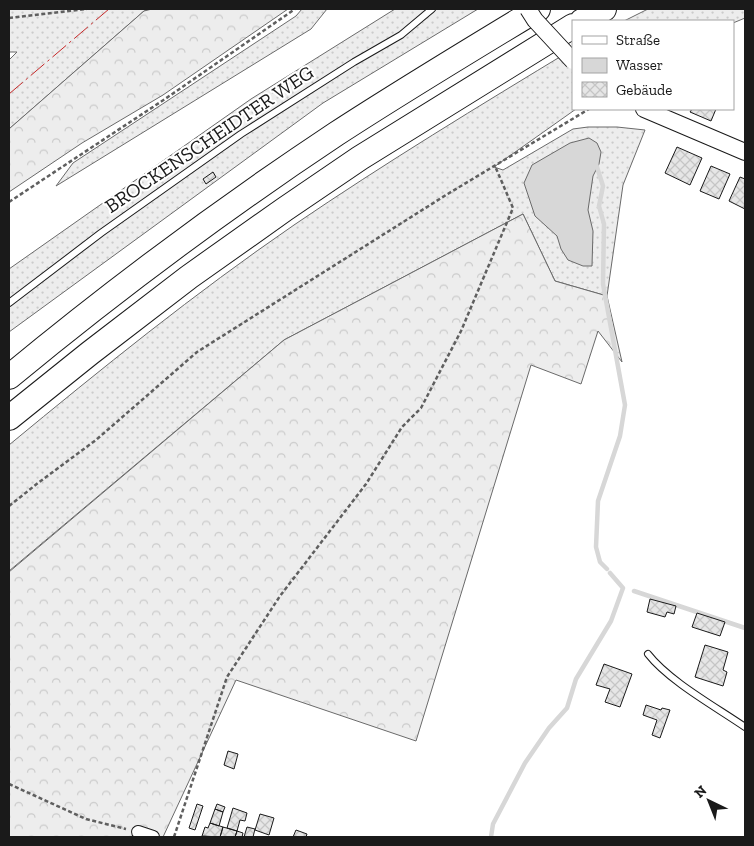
<svg xmlns="http://www.w3.org/2000/svg" width="754" height="846" font-family="'Zilla Slab',serif">
	<defs>
		<pattern id="grass-dots" width="8" height="8" patternUnits="userSpaceOnUse" patternTransform="scale(1.25)"><rect width="8" height="8" fill="#ededed"/><path d="M2 2h.1M6 6h.1" fill="none" stroke="#cbcbcb" stroke-width="1.8" stroke-linecap="round"/></pattern>
		<pattern id="forest-crowns" width="20" height="18" patternUnits="userSpaceOnUse" patternTransform="scale(1.25)"><rect width="20" height="18" fill="#ededed"/><path d="M2 6a3 3 0 1 1 6 0M12 15a3 3 0 1 1 6 0" fill="none" stroke="#cbcbcb"/></pattern>
		<pattern id="building-cross-hatch" width="8" height="8" patternUnits="userSpaceOnUse" patternTransform="scale(1.25)"><rect width="8" height="8" fill="#e6e6e6"/><path d="M0 0l8 8M0 8l8-8" fill="none" stroke="#c5c5c5"/></pattern>
	</defs>
	<rect width="100%" height="100%" fill="#fff"/>
	<path fill="url(#grass-dots)" stroke="#6a6a6a" d="M 9,9 L 152,9 L 144,11 L 9,129 L 9,60 L 17,52 L 9,52 Z
		M 302,9 L 327,9 L 311,29 L 56,186 L 73,163 L 296,16 Z
		M 395,9 L 478,9 L 323,103 L 9,332 L 9,269 L 251,99 Z
		M 648,9 L 745,9 L 745,18 L 733,23 L 733,21 L 624,21 Z
		M 573,49 L 573,109 L 576,109 L 494,167 L 503,170 L 573,129 L 588,127 L 617,127 L 645,130 L 623,185 L 607,296 L 555,281 L 523,214 L 284,340 L 9,571 L 9,445 C 101,369 195,293 294,225 C 385,163 479,106 573,49 Z"/>
	<path fill="url(#forest-crowns)" stroke="#6a6a6a" d="M 152,9 L 288,9 L 163,95 L 82,143 L 9,192 L 9,129 L 144,11 Z
		M 523,214 L 555,281 L 607,296 L 622,362 L 598,331 L 581,384 L 531,365 L 416,741 L 236,680 L 163,837 L 9,837 L 9,572 L 284,340 Z"/>
	<path fill="#d7d7d7" stroke="#6a6a6a" d="M 589,138 L 597,143 L 601,152 L 599,164 L 593,176 L 588,210 L 593,231 L 592,266 L 583,266 L 568,260 L 561,249 L 557,236 L 535,216 L 524,183 L 532,165 L 570,143 Z"/>
	<g fill="none" stroke-linecap="round" stroke-linejoin="round">
		<path stroke="#d7d7d7" stroke-width="4.5" d="M 596,164 L 603,186 L 599,206 L 604,224 L 603,284 L 625,405 L 620,436 L 598,501 L 596,547 L 600,562 L 607,569
			M 634,591 L 745,628
			M 491,837 L 493,824 L 525,763 L 549,728 L 567,708 L 576,679 L 611,621 L 623,588 L 610,573"/>
	</g>
	<path fill="url(#building-cross-hatch)" stroke="#1a1a1a" d="M 692,109 L 716,109 L 711,121 L 690,112 Z
		M 677,147 L 702,158 L 690,185 L 665,173 Z
		M 711,166 L 730,174 L 719,199 L 700,191 Z
		M 213,172 L 216,177 L 206,184 L 203,179 Z
		M 740,177 L 745,179 L 745,209 L 729,201 Z
		M 650,599 L 676,606 L 674,614 L 667,612 L 665,617 L 647,612 Z
		M 697,613 L 725,622 L 720,636 L 692,627 Z
		M 705,645 L 728,652 L 723,670 L 727,672 L 723,686 L 695,677 Z
		M 604,664 L 632,674 L 620,707 L 605,702 L 610,689 L 596,685 Z
		M 646,705 L 661,710 L 662,708 L 670,710 L 660,738 L 652,735 L 657,720 L 643,715 Z
		M 228,751 L 238,754 L 234,769 L 224,765 Z
		M 197,804 L 203,806 L 195,830 L 189,828 Z
		M 217,804 L 225,807 L 223,812 L 215,809 Z
		M 233,808 L 247,813 L 245,821 L 240,820 L 237,831 L 243,833 L 242,837 L 235,837 L 237,831 L 227,828 Z
		M 215,809 L 223,812 L 219,826 L 210,823 Z
		M 260,814 L 274,818 L 269,835 L 255,830 Z
		M 210,823 L 223,827 L 220,837 L 202,836 L 205,827 L 208,828 Z
		M 223,827 L 237,831 L 235,837 L 220,837 Z
		M 247,827 L 255,829 L 253,837 L 244,837 Z
		M 296,830 L 307,834 L 306,837 L 293,837 Z"/>
	<g fill="none" stroke-linecap="round" stroke-linejoin="round">
		<defs>
			<path id="service" d="M 9,303 L 101,233 L 241,134 L 354,62 L 401,35 L 432,9
				M 648,654 C 669,681 716,707 745,727"/>
			<path id="minor" d="M 138,832 L 153,837"/>
			<path id="tertiary" d="M 644,109 L 745,152"/>
			<path id="motorway" d="M 582,21 L 604,9
				M 9,377 C 113,291 223,209 336,134 C 402,91 470,50 538,9
				M 9,418 L 90,353 L 189,277 L 285,209 L 360,158 L 573,26"/>
		</defs>
		<use href="#service" stroke="#1a1a1a" stroke-width="8"/>
		<use href="#minor" stroke="#1a1a1a" stroke-width="14"/>
		<use href="#tertiary" stroke="#1a1a1a" stroke-width="18"/>
		<use href="#motorway" stroke="#1a1a1a" stroke-width="26"/>
		<path stroke="#5f5f5f" stroke-width="2.5" stroke-dasharray="4 2.5" stroke-linecap="butt" d="M 9,18 L 87,9
			M 9,202 L 165,99 L 295,9
			M 9,506 L 38,483 L 96,440 L 197,352 L 446,195 L 589,109
			M 9,784 L 86,819 L 126,829
			M 174,837 L 227,677 L 280,596 L 366,484 L 402,427 L 421,408 L 461,331 L 513,208 L 495,166"/>
		<use href="#service" stroke="#fff" stroke-width="6"/>
		<use href="#minor" stroke="#fff" stroke-width="12"/>
		<use href="#tertiary" stroke="#fff" stroke-width="16"/>
		<use href="#motorway" stroke="#fff" stroke-width="24"/>
		<defs>
			<path id="tertiary-bridge" d="M 528,9 L 535,20 L 573,61"/>
		</defs>
		<use href="#tertiary-bridge" stroke="#1a1a1a" stroke-width="18" stroke-linecap="butt"/>
		<use href="#tertiary-bridge" stroke="#fff" stroke-width="16"/>
		<path stroke="#c62828" stroke-width="1" stroke-dasharray="18 4 2.5 4" stroke-linecap="butt" d="M 9,94 L 109,9"/>
	</g>
	<g text-anchor="middle" stroke-width="4" stroke-linejoin="round" paint-order="stroke">
		<g font-size="20" fill="#1a1a1a" stroke="#fff">
			<text transform="translate(209 139) rotate(-34)" y="7">BROCKENSCHEIDTER WEG</text>
		</g>
	</g>
	<rect width="754" height="846" fill="none" stroke="#1a1a1a" stroke-width="20"/>
	<rect x="572" y="20" width="162" height="90" fill="#ffffff" stroke="#a3a3a3"/>
	<rect x="582" y="36" width="25" height="8" fill="#ffffff" stroke="#a3a3a3"/>
	<text x="616" y="45" font-size="15" fill="#1a1a1a">Straße</text>
	<rect x="582" y="58" width="25" height="15" fill="#d7d7d7" stroke="#a3a3a3"/>
	<text x="616" y="70" font-size="15" fill="#1a1a1a">Wasser</text>
	<rect x="582" y="82" width="25" height="15" fill="url(#building-cross-hatch)" stroke="#a3a3a3"/>
	<text x="616" y="95" font-size="15" fill="#1a1a1a">Gebäude</text>
	<g transform="translate(709 801) rotate(317)" stroke="#ffffff" stroke-width="4" paint-order="stroke">
	<path d="M0-4L9 19L0 12L-9 19Z" fill="#1a1a1a"/>
	<text y="-8" font-size="14" font-weight="bold" text-anchor="middle" fill="#1a1a1a">N</text>
	</g>
</svg>
